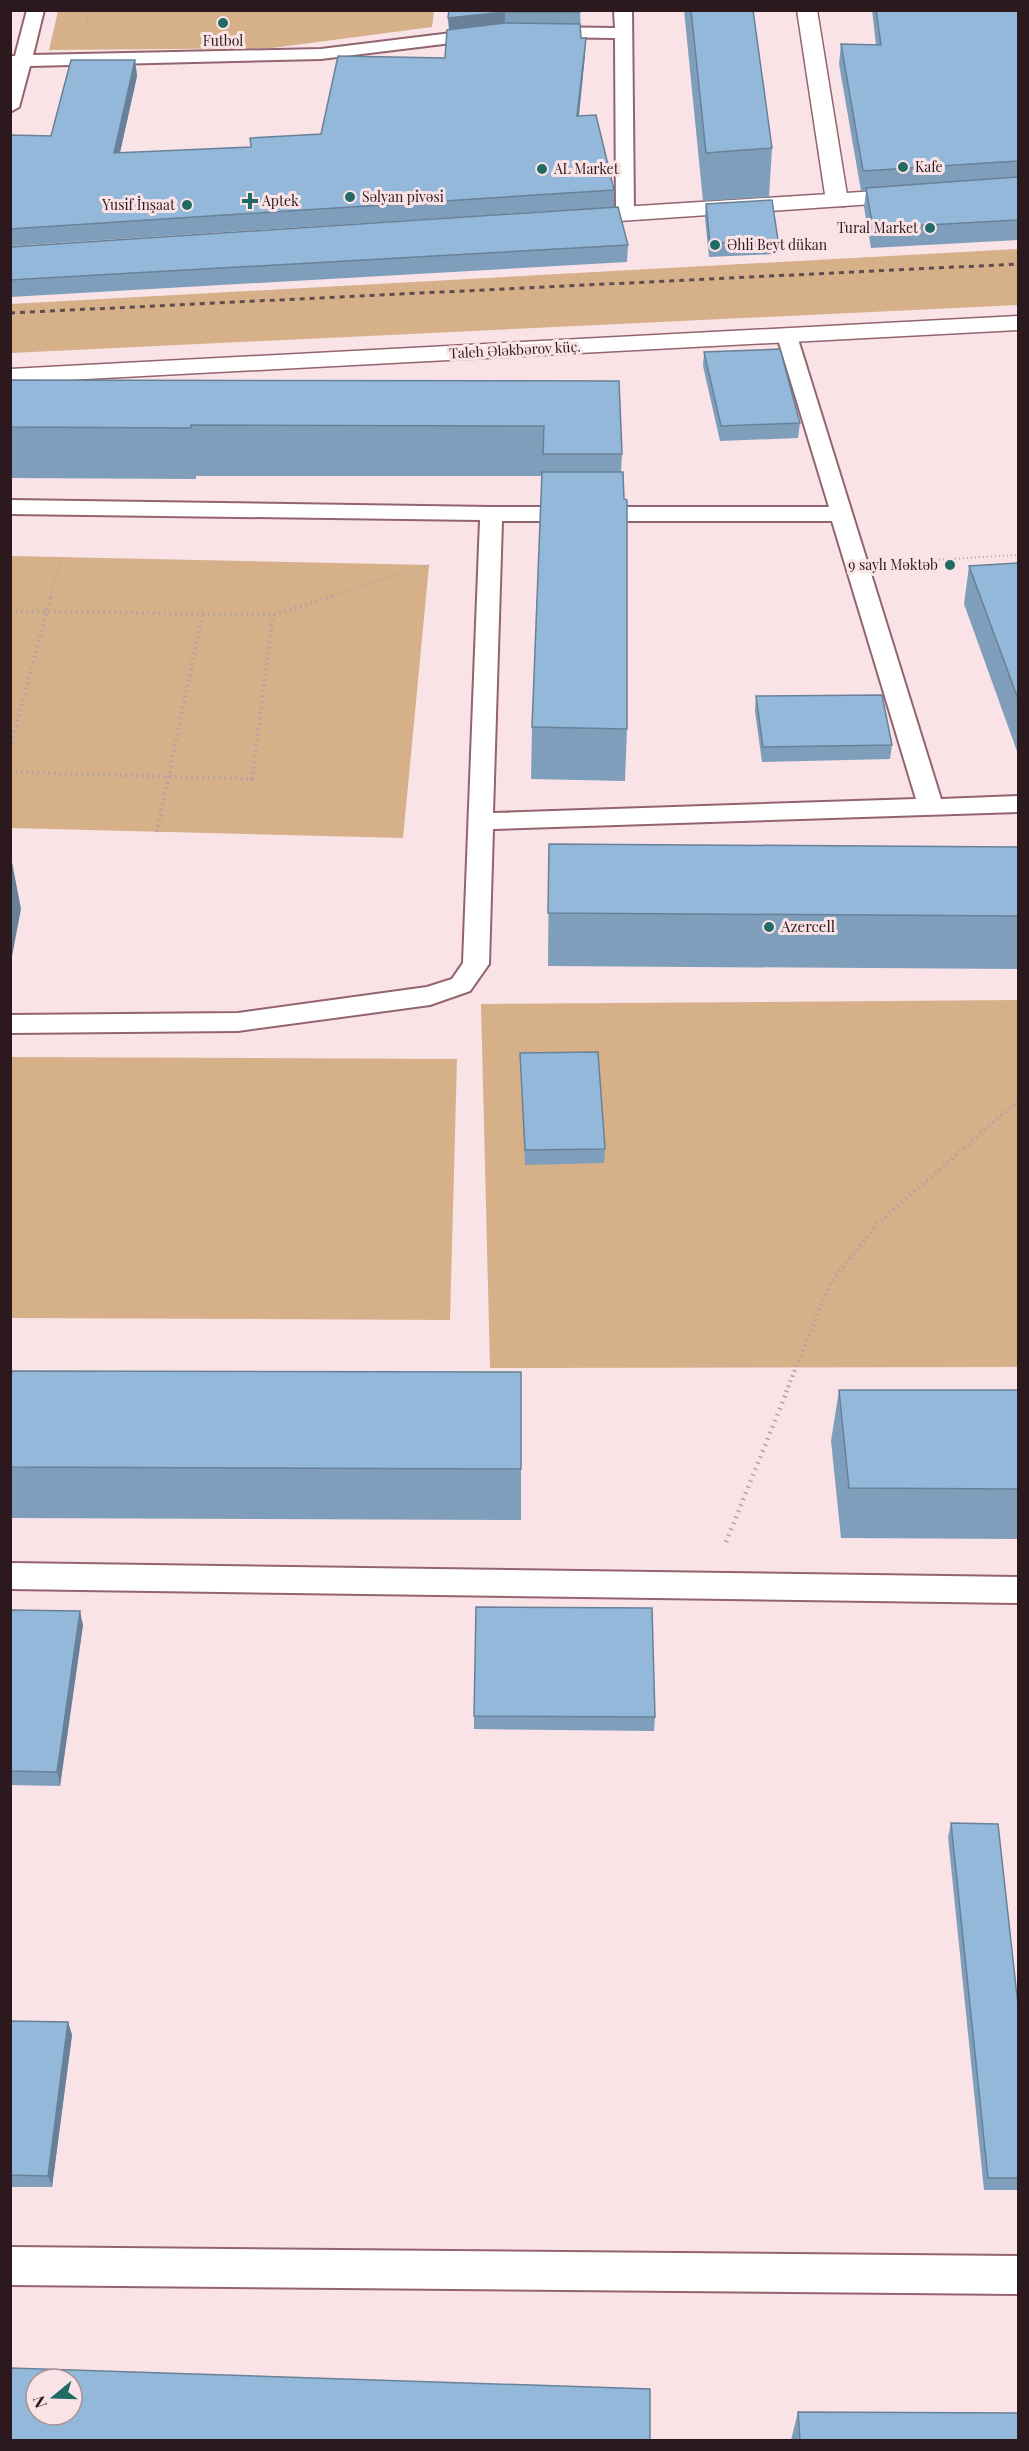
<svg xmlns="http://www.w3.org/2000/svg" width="1029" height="2451" font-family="'Playfair Display',serif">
	<rect width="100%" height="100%" fill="#fae3e7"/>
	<path fill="#d6b089" d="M 58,11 L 58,10 L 434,11 L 432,27 L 272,48 L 49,50 Z
		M 1018,249 L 1018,305 L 11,353 L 11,304 Z
		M 11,556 L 429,565 L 403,838 L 11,828 Z
		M 1018,1000 L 1018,1367 L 490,1368 L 481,1004 Z
		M 11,1057 L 457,1059 L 450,1320 L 11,1318 Z"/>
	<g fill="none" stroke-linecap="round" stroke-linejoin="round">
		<defs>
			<path id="service" d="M 27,10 L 44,10 L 33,55 L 321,49 L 484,29 L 493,34 L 484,39 L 321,59 L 30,66 L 19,107 L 10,112 L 10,56 L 15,56 Z
				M 614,10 L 632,10 L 634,214 L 625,220 L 616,214 L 615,38 L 542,37 L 533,32 L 542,27 L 615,28 Z
				M 787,330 L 794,332 L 797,336 L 941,799 L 1018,796 L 1018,812 L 493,829 L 489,964 L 470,991 L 430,1005 L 238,1031 L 10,1033 L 10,1015 L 238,1013 L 427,987 L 452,979 L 463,963 L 480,520 L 10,514 L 10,500 L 491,507 L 829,507 L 777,336 L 780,332 ZM 502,521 L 832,521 L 916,799 L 493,813 Z
				M 10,1563 L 1018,1577 L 1018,1603 L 10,1589 Z
				M 10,2247 L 1018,2256 L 1018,2294 L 10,2285 Z"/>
			<path id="minor" d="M 797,10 L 817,10 L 848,201 L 845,206 L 829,206 L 826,201 Z
				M 1018,316 L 1018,330 L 10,383 L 10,369 Z"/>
			<path id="tertiary" d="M 909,189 L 917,191 L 920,196 L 917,201 L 574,224 L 566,222 L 563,217 L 566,212 L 574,210 Z"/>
		</defs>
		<use href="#service" stroke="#93646d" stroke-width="4"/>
		<use href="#minor" stroke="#93646d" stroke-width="3"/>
		<use href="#tertiary" stroke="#93646d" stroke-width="3"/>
		<path stroke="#b5a0a4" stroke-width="2" stroke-dasharray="1 3" stroke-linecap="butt" d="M 87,22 L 89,10
			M 899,562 L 1018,555
			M 50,597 L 61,557
			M 329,597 L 429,565"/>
		<path stroke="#b5a0a4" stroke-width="4" stroke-dasharray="1.5 4" stroke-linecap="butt" d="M 10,611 L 273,615 L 333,596
			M 10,748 L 51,596
			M 10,772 L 252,779 L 273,615
			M 157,832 L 202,616
			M 786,1392 L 830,1284 L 878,1223 L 1018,1101"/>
		<path stroke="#b5a0a4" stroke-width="4.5" stroke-dasharray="1.5 5" stroke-linecap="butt" d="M 726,1542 L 787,1391"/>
		<use href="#service" fill="#fff" fill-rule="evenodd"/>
		<use href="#minor" fill="#fff" fill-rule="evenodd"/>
		<use href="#tertiary" fill="#fff" fill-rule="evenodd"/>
		<path stroke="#614d51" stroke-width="3" stroke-dasharray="5 5" stroke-linecap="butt" d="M 10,313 L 1018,264"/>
	</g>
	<path fill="#7f9ebb" d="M 449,10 L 580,10 L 581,38 L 585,55 L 579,116 L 614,190 L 614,207 L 10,246 L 10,135 L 51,136 L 135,60 L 137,76 L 120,153 L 251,147 L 321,134 L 445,58 L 449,30 Z
		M 684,10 L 753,10 L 772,148 L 769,197 L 703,201 Z
		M 872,10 L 1018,10 L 1018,240 L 871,248 L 864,207 L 866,191 L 861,191 L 839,64 L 841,44 L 876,45 Z
		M 706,204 L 778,240 L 777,254 L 709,257 L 705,218 Z
		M 628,245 L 627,262 L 10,297 L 10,247 Z
		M 704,352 L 800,423 L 798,438 L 720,441 L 703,366 Z
		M 10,380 L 619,381 L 622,454 L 621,472 L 627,729 L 625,781 L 531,779 L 532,727 L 542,476 L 196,476 L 196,479 L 10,478 Z
		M 1018,563 L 1018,754 L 964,604 L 969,566 Z
		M 756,696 L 892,745 L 890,759 L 762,762 L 755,711 Z
		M 549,844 L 1018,847 L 1018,969 L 548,966 Z
		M 520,1053 L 605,1149 L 604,1163 L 525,1165 Z
		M 521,1372 L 521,1520 L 10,1518 L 10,1382 Z
		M 839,1390 L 1018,1390 L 1018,1539 L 841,1538 L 831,1441 Z
		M 10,1610 L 83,1625 L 60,1786 L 10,1785 Z
		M 474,1716 L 655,1717 L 654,1731 L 474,1729 Z
		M 951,1823 L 1018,2005 L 1018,2190 L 984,2190 L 948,1837 Z
		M 10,2021 L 68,2022 L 72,2035 L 52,2187 L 10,2187 Z
		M 798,2412 L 1018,2440 L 791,2440 Z"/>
	<path fill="#688198" d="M 505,12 L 505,25 L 449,31 L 448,18 Z
		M 586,38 L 585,55 L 577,132 L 577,116 Z
		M 135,60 L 137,76 L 116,170 L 114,153 Z
		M 11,857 L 21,909 L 10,967 L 10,861 Z
		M 80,1611 L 83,1625 L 60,1786 L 57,1772 Z
		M 68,2022 L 72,2035 L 52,2187 L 48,2176 Z"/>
	<path fill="#94b8d9" stroke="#688198" stroke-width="1.5" fill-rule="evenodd" d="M 449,10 L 580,10 L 580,12 L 505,12 L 448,18 Z
		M 691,10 L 753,10 L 772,148 L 706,153 Z
		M 876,10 L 1018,10 L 1018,161 L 863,171 L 841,44 L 881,45 Z
		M 505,23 L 580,24 L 581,38 L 586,38 L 577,116 L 596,115 L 614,190 L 10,229 L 10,135 L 51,136 L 71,60 L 135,60 L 114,153 L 251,147 L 250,138 L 321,134 L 338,56 L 445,58 L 447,30 Z
		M 1018,177 L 1018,220 L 873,228 L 866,188 Z
		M 772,200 L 778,240 L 710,244 L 706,204 Z
		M 618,207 L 628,245 L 10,280 L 10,247 Z
		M 780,349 L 800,423 L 721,426 L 704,352 Z
		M 10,380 L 619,381 L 622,454 L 543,454 L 544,426 L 191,425 L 191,428 L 10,427 Z
		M 542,472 L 623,472 L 624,499 L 627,500 L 627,729 L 532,727 Z
		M 1018,563 L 1018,699 L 969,566 Z
		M 882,695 L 892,745 L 763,747 L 756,696 Z
		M 549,844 L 1018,847 L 1018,916 L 548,913 Z
		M 598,1052 L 605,1149 L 525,1150 L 520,1053 Z
		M 12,1371 L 521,1372 L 521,1469 L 10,1467 L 10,1382 Z
		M 839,1390 L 1018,1390 L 1018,1489 L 849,1488 Z
		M 476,1607 L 652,1608 L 655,1717 L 474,1716 Z
		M 10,1610 L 80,1611 L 57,1772 L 10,1771 Z
		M 951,1823 L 998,1824 L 1018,2005 L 1018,2178 L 988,2178 Z
		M 10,2021 L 68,2022 L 48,2176 L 10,2175 Z
		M 10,2368 L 650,2389 L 650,2440 L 10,2440 ZM 36,2379 L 72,2379 L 72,2415 L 36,2415 Z
		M 798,2412 L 1018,2413 L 1018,2440 L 800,2440 Z"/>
	<g fill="#216b64" stroke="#fae3e7" stroke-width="2">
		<circle cx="223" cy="23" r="6"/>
		<circle cx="903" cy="167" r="6"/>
		<circle cx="542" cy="169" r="6"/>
		<circle cx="350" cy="197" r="6"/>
		<path d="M247 192h6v6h6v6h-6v6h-6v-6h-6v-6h6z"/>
		<circle cx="187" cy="205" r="6"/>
		<circle cx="930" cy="228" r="6"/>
		<circle cx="715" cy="245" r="6"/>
		<circle cx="950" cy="565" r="6"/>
		<circle cx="769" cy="927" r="6"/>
	</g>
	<g text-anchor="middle" stroke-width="6" stroke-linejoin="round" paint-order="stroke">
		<g font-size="14" fill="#2c191d" stroke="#fae3e7" text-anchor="start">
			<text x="223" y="46" text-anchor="middle">Futbol</text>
			<text x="915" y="172">Kafe</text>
			<text x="554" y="174">AL Market</text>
			<text x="362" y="202">Səlyan pivəsi</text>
			<text x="262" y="206">Aptek</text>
			<text x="175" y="210" text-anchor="end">Yusif İnşaat</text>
			<text x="918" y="233" text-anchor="end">Tural Market</text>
			<text x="727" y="250">Əhli Beyt dükan</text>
			<text x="938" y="570" text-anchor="end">9 saylı Məktəb</text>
		</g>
		<g font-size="14" fill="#2c191d" stroke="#fae3e7">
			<text transform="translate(515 350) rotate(-3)" y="5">Taleh Ələkbərov küç.</text>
		</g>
		<g font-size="15" fill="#2c191d" stroke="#fae3e7" text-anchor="start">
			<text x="781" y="932">Azercell</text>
		</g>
	</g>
	<rect width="1029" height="2451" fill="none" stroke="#2c191d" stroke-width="24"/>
	<g transform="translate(54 2397) rotate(251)"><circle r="28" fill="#fae3e7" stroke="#a89296" stroke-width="1.5"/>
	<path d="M0-4.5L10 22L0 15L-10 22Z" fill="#216b64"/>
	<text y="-9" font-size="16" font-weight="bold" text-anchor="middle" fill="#2c191d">N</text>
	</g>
</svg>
